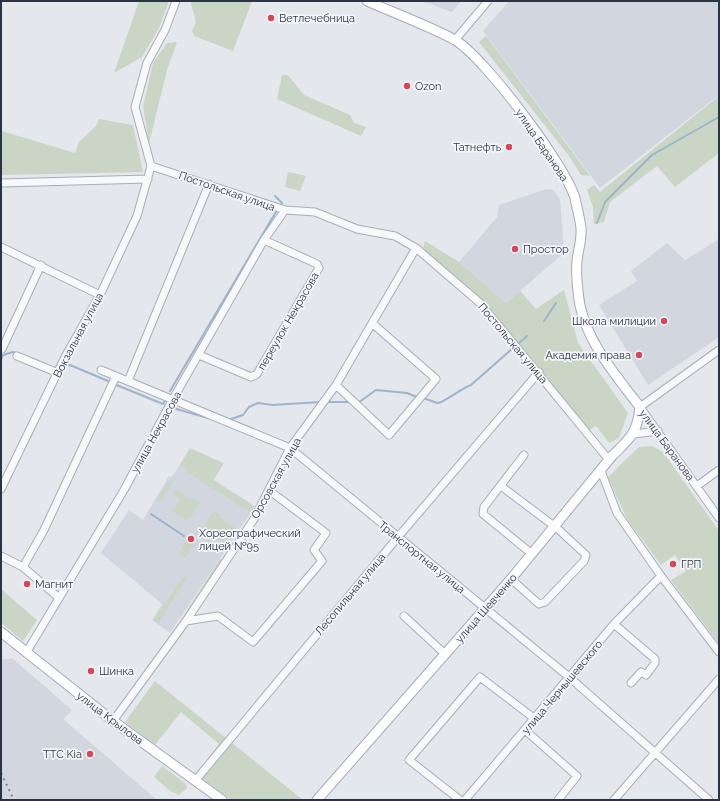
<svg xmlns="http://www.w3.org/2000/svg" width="720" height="801" font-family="Raleway,sans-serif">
	<rect width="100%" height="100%" fill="#e4e7ec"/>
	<path fill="#d2d6de" d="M 422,1 L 461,1 L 452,12 Z
		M 509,1 L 719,1 L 719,95 L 600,188 L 483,31 Z
		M 546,189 L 553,190 L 560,199 L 564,253 L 506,303 L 459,262 L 497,217 L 499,205 Z
		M 719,239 L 719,337 L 648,385 L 599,305 L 637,281 L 631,271 L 667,243 L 685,260 Z
		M 190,448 L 224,463 L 214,480 L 255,506 L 170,633 L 152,620 L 162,604 L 101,553 L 129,510 L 143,520 L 169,476 L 172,477 Z
		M 1,658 L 4,660 L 12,658 L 72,710 L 63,719 L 157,800 L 1,800 Z"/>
	<path fill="#c9d6c5" d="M 139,1 L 169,1 L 159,28 L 142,57 L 114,73 Z
		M 191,1 L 252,1 L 233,51 L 194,36 L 192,30 C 200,20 191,12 191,1 Z
		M 486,36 L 590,176 L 581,175 L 569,156 L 479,42 Z
		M 177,42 L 167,70 L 149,143 L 143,107 L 153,63 L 167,43 Z
		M 282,75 L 288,75 L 304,95 L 350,115 L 354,123 L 366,127 L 361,136 L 277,99 Z
		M 719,96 L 719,153 L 675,187 L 657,166 L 610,202 L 604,222 L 594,224 L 593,207 L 587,190 L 594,185 L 600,192 Z
		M 99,119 L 133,125 L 143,172 L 1,175 L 2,131 L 75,153 L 79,142 L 96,126 Z
		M 288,172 L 306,176 L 300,191 L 285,187 Z
		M 425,241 L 459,262 L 506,303 L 520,291 L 536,309 L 564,290 L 578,343 L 628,413 L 619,438 L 609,443 L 596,426 L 588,431 L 506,332 L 423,248 Z
		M 652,446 L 663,452 L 719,531 L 719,644 L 671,580 L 686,571 L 675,555 L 661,565 L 627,519 L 608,477 L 639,447 Z
		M 190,449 L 223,464 L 213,480 L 255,507 L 251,513 L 187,472 L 188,469 L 180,465 Z
		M 173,475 L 176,477 L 161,501 L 156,502 L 167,483 L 170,484 Z
		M 176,490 L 191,500 L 193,498 L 200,503 L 188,521 L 172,511 L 180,499 L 173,494 Z
		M 214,511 L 220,515 L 219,517 L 235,528 L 225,544 L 202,529 Z
		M 187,540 L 195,545 L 185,558 L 178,554 Z
		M 220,559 L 222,560 L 173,635 L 172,634 Z
		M 184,576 L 187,578 L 158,623 L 153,620 Z
		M 1,589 L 37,620 L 23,641 L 1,623 Z
		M 155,681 L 303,800 L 231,800 L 196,774 L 219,744 L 181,712 L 155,745 L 125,722 Z
		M 162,766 L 186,784 L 187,788 L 179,795 L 170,791 L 154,777 Z"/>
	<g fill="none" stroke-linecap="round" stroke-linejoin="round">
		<path stroke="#9fb4cc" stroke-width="2" d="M 275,196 L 282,203
			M 597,223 L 605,202 L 652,155 L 719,117
			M 544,321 L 556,303
			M 518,344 L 527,336
			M 1,360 L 3,355 L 13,352 L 17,353
			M 64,366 L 70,365 L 108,381
			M 114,384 L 163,404 L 166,399
			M 170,391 L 277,210
			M 422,398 C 428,399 433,402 438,403 C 443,403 462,388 471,385 L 513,348
			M 326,402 L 350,402
			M 358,403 L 376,390 L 407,393 L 417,397
			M 173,408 L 208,418
			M 228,420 L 243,415 L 249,407 L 258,403 L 272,405 L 321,402
			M 151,514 L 184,536"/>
		<defs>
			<path id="minor" d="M 455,40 L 488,1
				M 151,166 L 285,210 L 315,212 L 357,229 L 395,236 L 416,248 L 480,303 L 609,460
				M 1,183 L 148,179
				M 1,247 L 100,295
				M 2,349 L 41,265
				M 719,350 L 640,407 L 719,518
				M 199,355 L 251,377 L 257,374 L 319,268 L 317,264 L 264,240
				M 17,356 L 58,373
				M 101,370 L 290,448 L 569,677 L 709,800
				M 128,381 L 209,184
				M 336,385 L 389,435 L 436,379 L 372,323
				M 634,434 L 658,431
				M 524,455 L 484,507 L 483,514 L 532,554
				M 601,471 L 617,513 L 661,576 L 719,652
				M 501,486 L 558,529 L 586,555 L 584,561 L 545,602 L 539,604 L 511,579
				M 697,486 L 719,470
				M 1,489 L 65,357 L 100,295 L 137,216 L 151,166 L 135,107 L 147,63 L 165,30 L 176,1
				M 1,556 L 23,567 L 58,597
				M 23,567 L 44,530 L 116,376
				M 404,616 L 445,654
				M 186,621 L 218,616 L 253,642 L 322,561 L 314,550 L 326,533 L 270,491
				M 614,624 L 655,659 L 655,663 L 646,675 L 641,672 L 631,683
				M 26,653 L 124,490 L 173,399 L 264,240 L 285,210
				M 113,721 L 186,621 L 254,519 L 290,448 L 336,385 L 416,248
				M 525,730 L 577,776 L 558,800
				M 195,781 L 398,537 L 539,372
				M 460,800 L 409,760 L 480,677 L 535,719
				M 465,800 L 614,624 L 661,576
				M 614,800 L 719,679"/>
			<path id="major" d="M 1,632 L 113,721 L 222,800
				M 317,800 L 511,579 L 612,456 C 630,438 637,434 640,407 C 614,373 581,336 578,291 C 577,282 576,271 577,261 C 578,251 582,239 581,228 C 580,219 577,208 575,198 C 565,165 485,58 455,40 C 429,26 394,13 367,1"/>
		</defs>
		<use href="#minor" stroke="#a9aeb7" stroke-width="9"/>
		<use href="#major" stroke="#a3abb8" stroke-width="11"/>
		<use href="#minor" stroke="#f7f8fa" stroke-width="7"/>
		<use href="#major" stroke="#fff" stroke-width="9"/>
		<path stroke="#7d8696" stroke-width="2" stroke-dasharray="2 4" stroke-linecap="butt" d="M 1,773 L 14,800"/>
	</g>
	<g fill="#d1495b" stroke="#f4f6f9" stroke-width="1.5">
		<circle cx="271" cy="18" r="4"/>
		<circle cx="407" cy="86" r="4"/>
		<circle cx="509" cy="147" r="4"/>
		<circle cx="515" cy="249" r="4"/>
		<circle cx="664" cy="321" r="4"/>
		<circle cx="639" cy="355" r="4"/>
		<circle cx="191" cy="539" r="4"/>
		<circle cx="673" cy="564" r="4"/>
		<circle cx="27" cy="584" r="4"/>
		<circle cx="91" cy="671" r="4"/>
		<circle cx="90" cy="754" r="4"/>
	</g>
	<g text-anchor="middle" stroke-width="3.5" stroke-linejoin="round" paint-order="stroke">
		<g font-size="11" fill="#2b3445" stroke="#f4f6f9" text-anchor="start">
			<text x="279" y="22">Ветлечебница</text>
			<text x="415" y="90">Ozon</text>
			<text x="501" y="151" text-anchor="end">Татнефть</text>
			<text x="523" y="253">Простор</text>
			<text x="656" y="325" text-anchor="end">Школа милиции</text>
			<text x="631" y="359" text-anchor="end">Академия права</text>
			<text x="199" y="537">Хореографический<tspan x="199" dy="13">лицей №95</tspan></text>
			<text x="681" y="568">ГРП</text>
			<text x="35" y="588">Магнит</text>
			<text x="99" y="675">Шинка</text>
			<text x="82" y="758" text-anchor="end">ТТС Kia</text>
		</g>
		<g font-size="11" fill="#2b3445" stroke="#f4f6f9">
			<text transform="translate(542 145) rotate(56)" y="4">улица Баранова</text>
			<text transform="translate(227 191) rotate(19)" y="4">Постольская улица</text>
			<text transform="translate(288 321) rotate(-60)" y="4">переулок Некрасова</text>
			<text transform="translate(78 335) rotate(-62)" y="4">Вокзальная улица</text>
			<text transform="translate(513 343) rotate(50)" y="4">Постольская улица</text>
			<text transform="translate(156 432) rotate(-61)" y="4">улица Некрасова</text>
			<text transform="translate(667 445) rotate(54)" y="4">улица Баранова</text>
			<text transform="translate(276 478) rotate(-61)" y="4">Орсовская улица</text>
			<text transform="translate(422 557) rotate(39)" y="4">Транспортная улица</text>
			<text transform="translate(350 594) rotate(-50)" y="4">Лесопильная улица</text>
			<text transform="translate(486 608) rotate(-49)" y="4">улица Шевченко</text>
			<text transform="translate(562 687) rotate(-50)" y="4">улица Чернышевского</text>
			<text transform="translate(110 718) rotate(37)" y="4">улица Крылова</text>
		</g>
	</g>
	<rect width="720" height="801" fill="none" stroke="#2b3445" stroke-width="4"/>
</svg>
